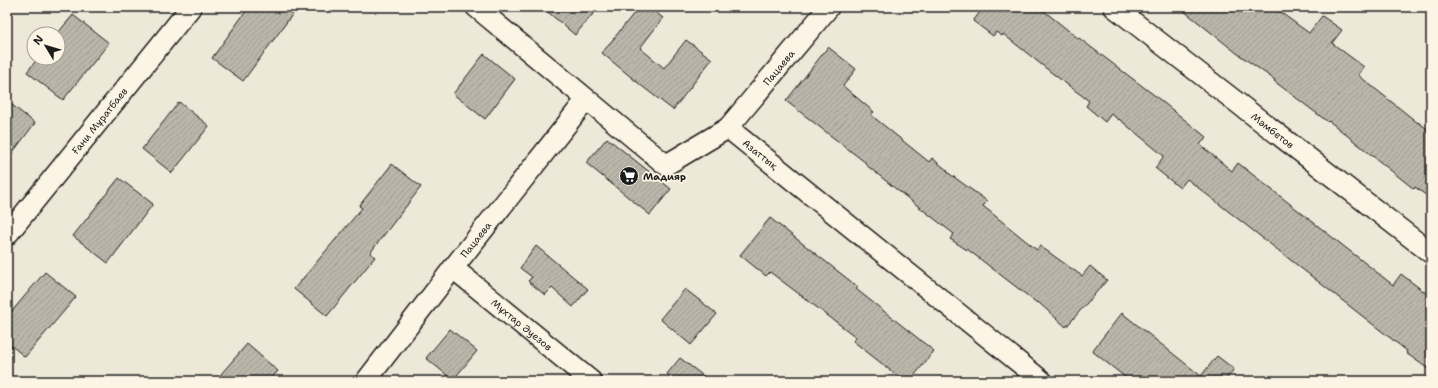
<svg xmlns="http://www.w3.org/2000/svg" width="1438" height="388" font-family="'Shantell Sans',sans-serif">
	<defs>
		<pattern id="building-hatch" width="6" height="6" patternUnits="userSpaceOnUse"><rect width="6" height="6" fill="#bab6aa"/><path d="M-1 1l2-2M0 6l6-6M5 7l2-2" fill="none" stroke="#9f9c92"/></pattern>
	</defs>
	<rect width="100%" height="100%" fill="#eee8d9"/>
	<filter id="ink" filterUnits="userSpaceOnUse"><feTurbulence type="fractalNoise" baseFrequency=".025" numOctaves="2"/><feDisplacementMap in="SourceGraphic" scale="8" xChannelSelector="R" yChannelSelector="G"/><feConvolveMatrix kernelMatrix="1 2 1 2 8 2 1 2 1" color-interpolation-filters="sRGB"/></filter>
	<g filter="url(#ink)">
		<path fill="url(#building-hatch)" stroke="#1c1c1c" d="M 249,7 L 298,7 L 243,81 L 212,58 Z
			M 542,7 L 599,7 L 575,35 Z
			M 639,7 L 649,7 L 663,18 L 640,48 L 664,68 L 686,40 L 712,59 L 673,110 L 643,87 L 602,53 Z
			M 984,7 L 1039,7 L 1079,39 L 1079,38 L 1154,95 L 1206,137 L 1200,145 L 1232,171 L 1238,163 L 1393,285 L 1401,274 L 1431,297 L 1431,371 L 1406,353 L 1407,351 L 1187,179 L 1180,188 L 1155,168 L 1164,156 L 1119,119 L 1119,120 L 1111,114 L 1105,122 L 1086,106 L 1089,101 L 1052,73 L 1003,34 L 1002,36 L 996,32 L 993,36 L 973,21 Z
			M 1179,7 L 1273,7 L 1309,33 L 1322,16 L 1342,30 L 1332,43 L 1364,67 L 1358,75 L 1418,123 L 1418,122 L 1431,132 L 1431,199 L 1415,187 L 1414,189 L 1329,121 L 1328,122 L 1274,81 L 1275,80 L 1238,54 Z
			M 73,15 L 109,43 L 63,100 L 27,72 L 38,58 L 58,58 L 57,34 Z
			M 828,47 L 856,69 L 843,86 L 874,112 L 871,115 L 929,162 L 932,158 L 948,171 L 947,172 L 987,201 L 983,206 L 1037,250 L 1040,246 L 1082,276 L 1090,266 L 1107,280 L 1066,327 L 1038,302 L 1037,303 L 967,249 L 967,250 L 950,239 L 954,234 L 896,189 L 865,164 L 866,163 L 786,101 Z
			M 484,54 L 515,79 L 485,119 L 453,94 Z
			M 7,101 L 35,123 L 7,160 Z
			M 179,102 L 209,126 L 172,173 L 142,149 Z
			M 607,138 L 671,189 L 650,215 L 586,163 Z
			M 392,164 L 421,187 L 370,253 L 375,257 L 327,316 L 294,289 L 362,208 L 359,206 Z
			M 119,178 L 153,204 L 108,263 L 73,236 Z
			M 770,218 L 858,287 L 856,289 L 934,351 L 910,381 L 904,381 L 853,341 L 856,337 L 770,272 L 766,276 L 740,255 Z
			M 536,246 L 588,289 L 573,307 L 552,288 L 545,295 L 528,281 L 532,277 L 520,268 Z
			M 45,272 L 76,297 L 25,357 L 7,342 L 7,317 Z
			M 685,289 L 717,314 L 691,345 L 660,319 Z
			M 1122,313 L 1201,376 L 1217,356 L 1234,369 L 1225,381 L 1130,381 L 1092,351 Z
			M 450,329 L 477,351 L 453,380 L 426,358 Z
			M 247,344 L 278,371 L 269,381 L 215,381 Z
			M 680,358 L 710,381 L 677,381 L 667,374 Z"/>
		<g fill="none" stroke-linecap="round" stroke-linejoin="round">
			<defs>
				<g id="street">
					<path id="s1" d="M 476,7 L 666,165 L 728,128 L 1042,381"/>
					<path id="s2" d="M 1114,7 L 1431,253"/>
					<path id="s3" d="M 728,128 L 829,7"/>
					<path id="s4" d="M 7,235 L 191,7"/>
					<path id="s5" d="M 453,268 L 591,381"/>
					<path id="s6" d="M 366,381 L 453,268 L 586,100"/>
				</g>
			</defs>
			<use href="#street" stroke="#1c1c1c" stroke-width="23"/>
			<use href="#street" stroke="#fcf5e5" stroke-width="20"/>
		</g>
	</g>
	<defs>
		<symbol id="supermarket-disc" viewBox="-11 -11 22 22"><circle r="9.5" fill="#1c1c1c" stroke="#fcf5e5"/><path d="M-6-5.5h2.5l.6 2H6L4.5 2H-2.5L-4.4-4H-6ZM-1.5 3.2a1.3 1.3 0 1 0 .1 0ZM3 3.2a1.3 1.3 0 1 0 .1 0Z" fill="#fff"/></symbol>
	</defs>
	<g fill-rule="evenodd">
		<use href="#supermarket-disc" x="618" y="165" width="22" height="22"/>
	</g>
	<g text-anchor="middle" stroke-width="3.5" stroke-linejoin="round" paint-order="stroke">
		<g font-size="10" fill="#1c1c1c" stroke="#fcf5e5">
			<text dy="4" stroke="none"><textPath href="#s3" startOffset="79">Пацаева</textPath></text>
			<text dy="4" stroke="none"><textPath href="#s4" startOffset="147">Ғани Мұратбаев</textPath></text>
			<text dy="4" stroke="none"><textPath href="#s2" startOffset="201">Мәмбетов</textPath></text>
			<text dy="4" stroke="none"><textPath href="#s1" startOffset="361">Азаттық</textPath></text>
			<text dy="4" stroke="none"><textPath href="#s6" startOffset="179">Пацаева</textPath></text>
			<text dy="4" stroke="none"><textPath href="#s5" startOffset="89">Мұхтар Әуезов</textPath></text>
		</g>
		<g font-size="10" font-weight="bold" fill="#1c1c1c" stroke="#fcf5e5" text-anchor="start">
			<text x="643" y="180">Мадияр</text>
		</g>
	</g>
	<rect width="1438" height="388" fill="none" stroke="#fcf5e5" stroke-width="24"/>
	<rect x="12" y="12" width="1414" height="364" fill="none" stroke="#1c1c1c" stroke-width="1.5" filter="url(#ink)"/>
	<g transform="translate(46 46) rotate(308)"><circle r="19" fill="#fcf5e5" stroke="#a29e95"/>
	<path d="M0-3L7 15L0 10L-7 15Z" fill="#1c1c1c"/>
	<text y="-6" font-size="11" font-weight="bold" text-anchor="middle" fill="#1c1c1c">N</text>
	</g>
</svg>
